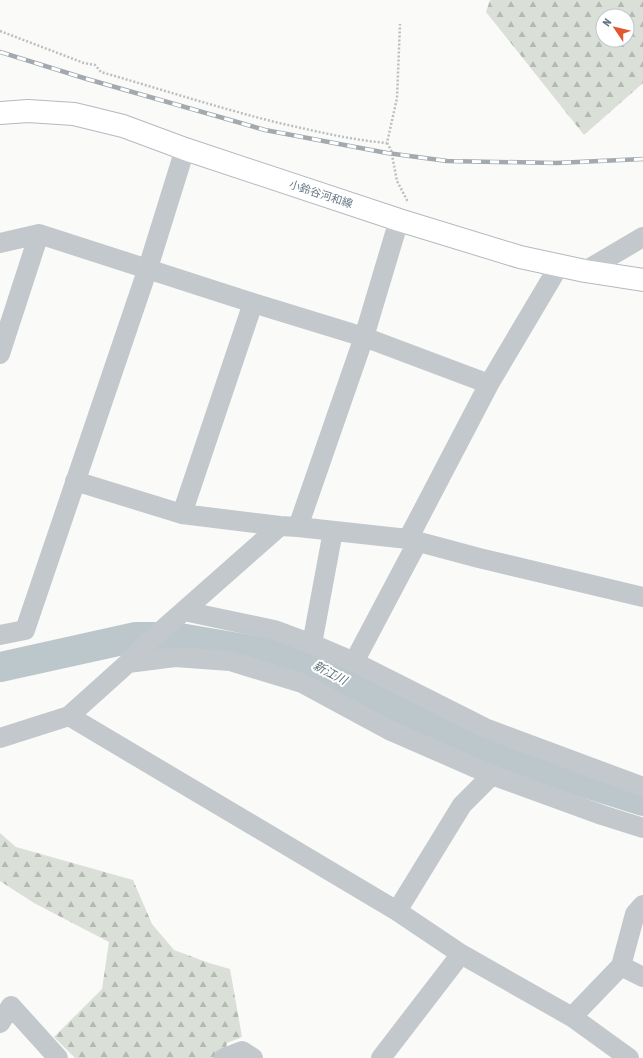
<svg xmlns="http://www.w3.org/2000/svg" width="643" height="1058" font-family="'Asap Condensed','Noto Sans JP',sans-serif">
	<defs>
		<pattern id="forest-firs" width="22" height="20" patternUnits="userSpaceOnUse"><rect width="22" height="20" fill="#dadfd7"/><path d="M5 1l3.5 6h-7zM16 11l3.5 6h-7z" fill="#b4b9b4"/></pattern>
	</defs>
	<rect width="100%" height="100%" fill="#fafaf8"/>
	<path fill="url(#forest-firs)" fill-rule="evenodd" d="M 490,0 L 643,0 L 643,83 L 584,135 L 486,12 ZM 603,16 L 627,16 L 627,40 L 603,40 Z
		M 0,833 L 16,847 L 133,880 L 152,924 L 174,950 L 209,963 L 230,969 L 242,1037 L 227,1043 L 224,1058 L 75,1058 L 54,1037 L 102,989 L 109,942 L 34,903 L 0,881 Z"/>
	<g fill="none" stroke-linecap="round" stroke-linejoin="round">
		<path stroke="#bbc7cb" stroke-width="30" d="M 0,667 L 136,637 L 174,637 L 304,659 L 412,716 L 504,757 L 643,801"/>
		<defs>
			<path id="secondary" d="M 0,113 L 28,111 L 74,114 L 123,126 L 185,149 L 399,220 L 520,257 L 585,271 L 643,280"/>
		</defs>
		<use href="#secondary" stroke="#b3babf" stroke-width="24"/>
		<path stroke="#bbbfc2" stroke-width="2.5" stroke-dasharray="2 2" stroke-linecap="butt" d="M 0,31 L 84,63 L 95,65 L 101,72 C 160,89 219,108 279,123 C 315,131 351,140 387,143 L 397,98 L 400,24
			M 387,143 L 391,150 L 397,181 L 408,202"/>
		<path stroke="#c3c8cc" stroke-width="20" d="M 0,243 L 39,234 L 253,303 L 364,337 L 489,384
			M 585,271 L 643,237
			M 0,354 L 39,234
			M 75,481 L 182,514 L 280,526 L 298,527 L 408,539 L 479,558 L 643,597
			M 182,514 L 253,303
			M 298,527 L 364,337 L 399,220
			M 408,539 L 489,384 L 559,266
			M 184,611 L 274,630 L 312,644 L 354,662 L 485,728 L 643,787
			M 0,635 L 25,630 L 148,268 L 185,149
			M 312,644 L 333,531
			M 354,662 L 418,541
			M 128,663 L 175,657 L 230,661 L 302,683 L 389,730 L 492,775 L 602,815 L 643,828
			M 69,716 L 397,911 L 461,954 L 572,1017 L 629,1058
			M 0,738 L 69,716 L 128,663 L 144,646 L 280,526
			M 397,911 L 462,805 L 492,775
			M 621,966 L 643,977
			M 572,1017 L 621,966 L 635,914 L 643,905
			M 0,1023 L 11,1006 L 58,1058
			M 224,1058 L 242,1051 L 253,1058
			M 381,1058 L 461,954"/>
		<use href="#secondary" stroke="#fff" stroke-width="22"/>
		<defs>
			<path id="rail" d="M 0,52 L 87,79 L 265,130 L 387,153 L 447,161 L 556,163 L 643,159"/>
		</defs>
		<use href="#rail" stroke="#a2aab0" stroke-width="4.5"/>
		<use href="#rail" stroke="#fff" stroke-width="3" stroke-dasharray="9" stroke-linecap="butt"/>
	</g>
	<g text-anchor="middle" stroke-width="4" stroke-linejoin="round" paint-order="stroke">
		<g font-size="11" fill="#657683" stroke="#fff">
			<text transform="translate(321 194) rotate(18)" y="4">小鈴谷河和線</text>
		</g>
		<g font-size="12" font-style="italic" fill="#60757c" stroke="#fff">
			<text transform="translate(330 673) rotate(28)" y="4">新江川</text>
		</g>
	</g>
	<g transform="translate(615 28) rotate(305)"><circle r="19" fill="#ffffff" stroke="#c1c8cd"/>
	<path d="M0-3L7 15L0 10L-7 15Z" fill="#e4572e"/>
	<text y="-6" font-size="11" font-weight="bold" text-anchor="middle" fill="#657683">N</text>
	</g>
</svg>
